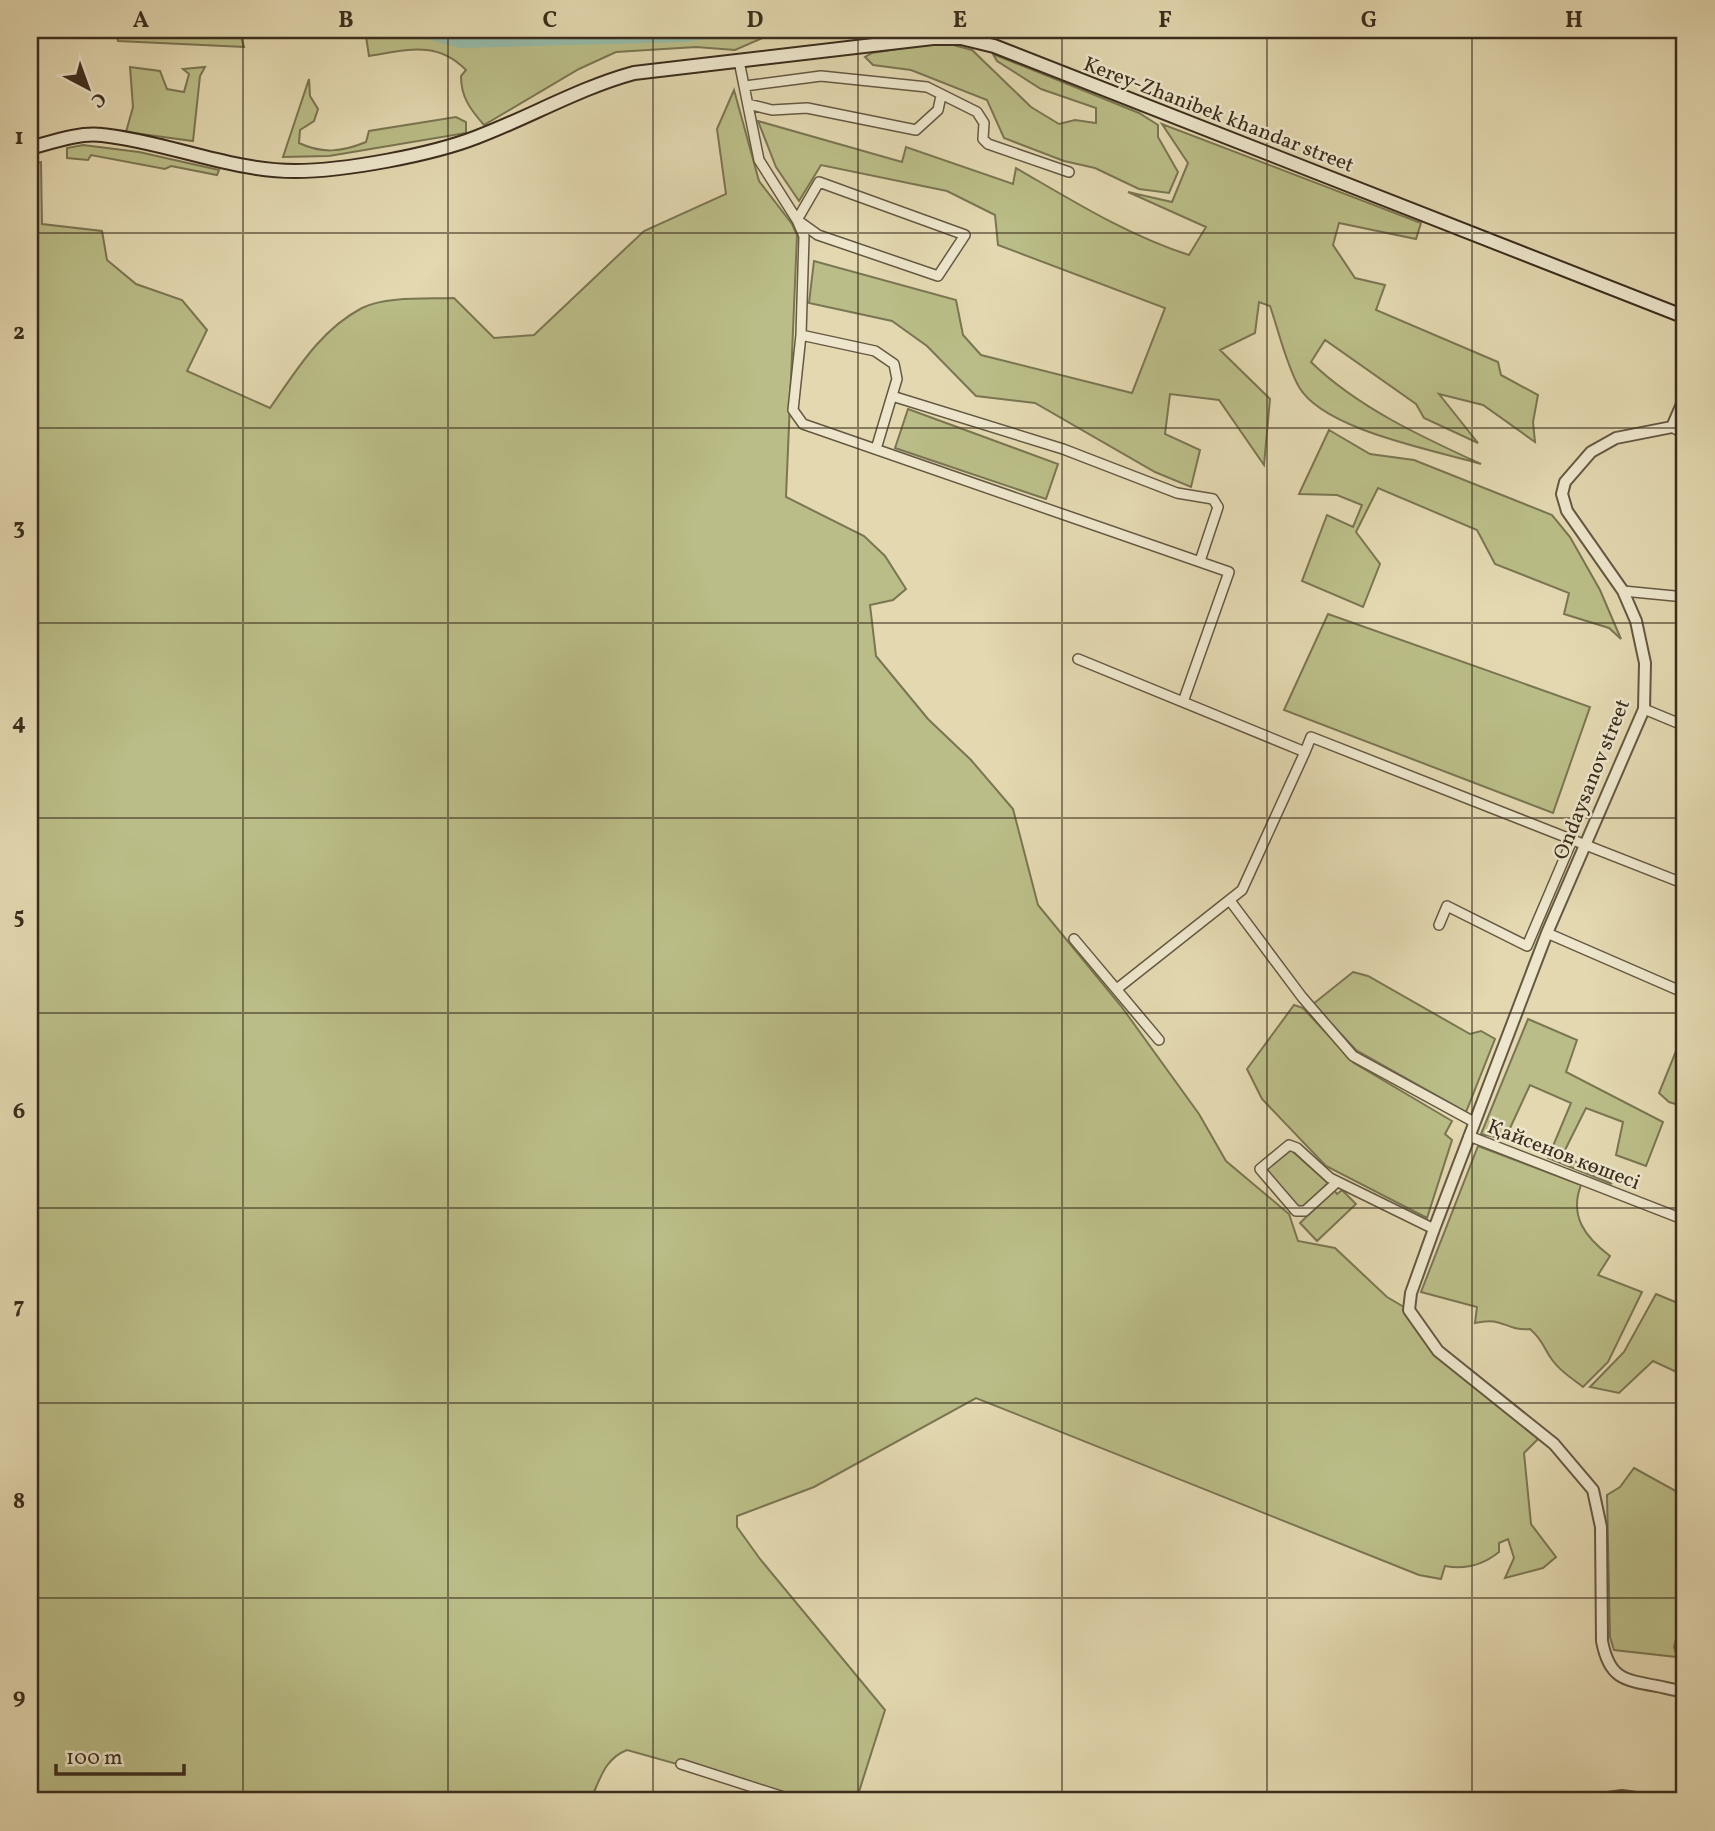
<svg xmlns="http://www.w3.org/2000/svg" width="1715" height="1831" font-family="Vollkorn,serif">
	<rect width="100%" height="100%" fill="#e3d8b0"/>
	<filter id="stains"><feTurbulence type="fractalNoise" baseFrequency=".00286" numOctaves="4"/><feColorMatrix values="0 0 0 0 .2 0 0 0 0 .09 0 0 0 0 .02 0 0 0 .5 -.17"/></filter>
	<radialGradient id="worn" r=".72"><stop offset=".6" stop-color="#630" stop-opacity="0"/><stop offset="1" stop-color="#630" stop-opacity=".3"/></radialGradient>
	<path fill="#babd87" stroke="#7a7552" stroke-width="2" d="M 115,30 L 239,30 L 244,47 L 118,41 Z
		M 365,30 L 810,30 L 772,34 L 735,50 L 696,47 L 616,52 L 579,69 L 484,125 C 470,109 461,97 461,76 L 466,70 C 437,40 407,50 369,56 Z
		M 922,45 L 953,45 L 972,50 L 1031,107 L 1059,124 L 1075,120 L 1096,123 L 1096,108 L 1041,89 L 997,61 L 993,54 L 1139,113 L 1158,125 L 1158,137 L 1178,172 L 1169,193 L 1139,189 L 1095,168 L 1064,161 L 1004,138 L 987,100 L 911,70 L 873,65 L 865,57 L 872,53 Z
		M 130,67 L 160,71 L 167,89 L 184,92 L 189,74 L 183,69 L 205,67 L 200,76 L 193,141 L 126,132 L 133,107 Z
		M 309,79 L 310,96 L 318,109 L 314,121 L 300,130 L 299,143 C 322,154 342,152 366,142 L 369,131 L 456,117 L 466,122 L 466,133 L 329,156 L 283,157 Z
		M 734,90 L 759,181 L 792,224 L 797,235 L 786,497 L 864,536 L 885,556 L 906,589 L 893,600 L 870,605 L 876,656 L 928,719 L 971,760 L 1013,809 L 1038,905 L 1121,1006 L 1199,1114 L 1226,1161 L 1289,1214 L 1298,1241 L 1335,1248 L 1387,1297 L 1409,1310 L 1438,1351 L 1541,1436 L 1524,1453 L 1531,1524 L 1556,1557 L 1543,1568 L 1505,1578 L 1514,1558 L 1508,1539 L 1499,1543 L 1499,1552 C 1483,1565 1466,1570 1445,1566 L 1441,1579 L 1419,1575 L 976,1398 L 814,1487 L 737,1516 L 737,1527 L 760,1559 L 885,1710 L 856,1801 L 809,1801 L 627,1750 C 604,1759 600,1780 590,1801 L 30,1801 L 30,165 L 41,162 L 42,224 L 102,231 L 107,260 L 136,284 L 182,300 L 207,330 L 187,371 L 270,408 C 296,371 320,330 362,308 C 385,296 428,299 454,298 L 494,338 L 534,335 L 644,231 L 726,194 L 717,129 Z
		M 758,121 L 902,162 L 906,147 L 1013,184 L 1016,168 C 1073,201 1127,235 1189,255 L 1206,227 L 1128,192 L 1172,202 L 1188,163 L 1162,124 L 1421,223 L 1416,239 L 1339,223 L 1333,245 L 1355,278 L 1385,285 L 1376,310 L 1498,362 L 1501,375 L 1538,395 L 1533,422 L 1535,442 L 1483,405 L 1439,394 L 1478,443 L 1424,418 L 1416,404 L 1325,340 L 1311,362 C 1357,407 1422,437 1481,464 C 1434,450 1324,430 1299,387 C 1286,364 1279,332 1270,306 L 1259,302 L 1255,333 L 1220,350 L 1270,399 L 1264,465 L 1219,400 L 1170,394 L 1165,434 L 1200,450 L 1191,487 L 1155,472 L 1035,403 L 976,396 L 927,346 L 892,321 L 809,303 L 814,261 L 956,300 L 963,335 L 981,355 L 1132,393 L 1165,308 L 998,245 L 995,215 L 947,191 L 821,165 L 799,201 L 776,167 Z
		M 83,145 L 139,152 L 219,170 L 217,175 L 171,166 L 165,169 L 91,155 L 88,160 L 67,158 L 67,148 Z
		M 908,409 L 1058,464 L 1046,499 L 895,448 Z
		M 1329,430 L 1370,454 L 1414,460 L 1552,515 L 1570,537 L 1600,590 L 1621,639 L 1609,628 L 1564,614 L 1569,593 L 1495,564 L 1477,530 L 1378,488 L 1356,532 L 1380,564 L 1363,607 L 1302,581 L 1327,515 L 1353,527 L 1362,505 L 1337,495 L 1299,494 Z
		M 1328,614 L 1590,707 L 1553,813 L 1284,710 Z
		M 1353,972 L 1368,976 L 1470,1034 L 1481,1031 L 1495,1039 L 1466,1112 L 1356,1050 L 1313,1004 Z
		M 1294,1005 L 1303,1008 L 1354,1063 L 1452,1121 L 1445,1134 L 1452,1140 L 1427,1218 L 1326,1166 L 1262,1099 L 1247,1069 Z
		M 1528,1019 L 1577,1040 L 1566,1072 L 1663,1122 L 1646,1166 L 1616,1155 L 1623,1122 L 1586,1108 L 1563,1154 L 1612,1184 L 1548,1158 L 1571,1103 L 1530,1085 L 1505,1139 L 1481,1134 Z
		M 1676,1051 L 1685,1055 L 1685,1107 L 1669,1102 L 1659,1093 Z
		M 1478,1146 L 1581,1185 C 1569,1216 1585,1237 1610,1256 L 1598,1275 L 1642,1292 L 1608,1362 L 1583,1387 C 1573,1379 1561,1372 1553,1361 C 1543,1348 1544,1341 1530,1329 C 1504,1331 1504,1316 1475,1323 L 1477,1307 L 1421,1292 Z
		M 1291,1150 L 1328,1183 L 1304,1207 L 1295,1205 L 1266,1170 Z
		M 1334,1190 L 1337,1194 L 1342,1190 L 1356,1204 L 1317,1241 L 1300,1223 Z
		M 1656,1294 L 1685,1306 L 1685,1376 L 1653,1361 L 1619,1393 L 1590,1387 L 1624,1352 Z
		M 1634,1468 L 1685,1496 L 1685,1606 L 1674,1647 L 1677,1657 L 1614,1650 L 1610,1637 L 1607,1495 L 1620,1487 Z"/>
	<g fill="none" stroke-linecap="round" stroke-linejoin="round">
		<path stroke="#96baa8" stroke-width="16" d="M 424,30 L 461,40 L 685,34 L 710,30"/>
		<defs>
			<path id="minor" d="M 739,61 L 759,160 L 797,220 L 804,236 L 801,335 L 793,410 L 803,424 L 1229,572 L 1183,702
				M 745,86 L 821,76 L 927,87 L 977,112 L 984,123 L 983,139 L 988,144 L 1069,172
				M 748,104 L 772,110 L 807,108 L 916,130 L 938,110 L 941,96
				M 819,182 L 965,235 L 938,276 L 818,235 L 797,220 Z
				M 801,335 L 875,351 L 894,364 L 897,379 L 876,449
				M 892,396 L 1063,449 L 1177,493 L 1213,499 L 1218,507 L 1200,561
				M 1672,427 L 1685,435
				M 1623,591 L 1685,597
				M 1078,659 L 1305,752 L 1311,737 L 1685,884
				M 1644,709 L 1685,726
				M 1231,902 L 1302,997 L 1353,1056 L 1474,1122
				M 1439,925 L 1447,906 L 1527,946 L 1573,838
				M 1547,933 L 1685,993
				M 1074,939 L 1159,1040
				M 1118,988 L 1242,890 L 1305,752
				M 1469,1136 L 1685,1220
				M 1337,1182 L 1305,1211 L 1296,1211 L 1260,1169 L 1289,1145 L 1297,1148 L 1330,1178 L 1434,1229
				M 681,1764 L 796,1801"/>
			<path id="tertiary" d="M 1685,397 L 1672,427 L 1616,438 L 1591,452 L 1565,482 L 1562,494 L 1567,511 L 1623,591 L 1636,621 L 1645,663 L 1644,709 L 1547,933 L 1434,1229 L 1411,1293 L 1409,1310 L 1438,1351 L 1554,1444 L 1593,1490 L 1601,1527 L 1602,1641 C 1609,1678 1623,1680 1657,1686 C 1667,1688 1676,1691 1685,1691
				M 1587,1801 L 1622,1796 L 1658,1801"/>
			<path id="secondary" d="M 30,148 C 52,142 80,132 102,135 C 167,142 230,171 295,171 C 344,171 431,155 477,137 C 530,117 579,88 634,73 L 933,38 L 961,38 L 994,46 L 1685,317"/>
		</defs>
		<use href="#minor" stroke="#655842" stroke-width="12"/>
		<use href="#tertiary" stroke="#655842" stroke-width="14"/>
		<use href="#secondary" stroke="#3b2d1d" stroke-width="16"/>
		<use href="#minor" stroke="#ede6cc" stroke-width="9"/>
		<use href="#tertiary" stroke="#ede6cc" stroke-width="10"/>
		<use href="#secondary" stroke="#ede6cc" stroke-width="12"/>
	</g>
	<path fill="none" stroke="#3b2d1d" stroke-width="2" stroke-opacity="0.55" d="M 243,30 L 243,1801M 448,30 L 448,1801M 653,30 L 653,1801M 858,30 L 858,1801M 1062,30 L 1062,1801M 1267,30 L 1267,1801M 1472,30 L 1472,1801M 30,233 L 1685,233M 30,428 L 1685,428M 30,623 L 1685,623M 30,818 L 1685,818M 30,1013 L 1685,1013M 30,1208 L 1685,1208M 30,1403 L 1685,1403M 30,1598 L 1685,1598"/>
	<g text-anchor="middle" stroke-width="5" stroke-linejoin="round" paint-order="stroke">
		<g font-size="21" fill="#3b2d1d" stroke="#ede6cc">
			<text transform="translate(1219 114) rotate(21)" y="7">Kerey-Zhanibek khandar street</text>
			<text transform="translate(1591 779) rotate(-68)" y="7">Ondaysanov street</text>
			<text transform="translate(1564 1154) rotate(21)" y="7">Қайсенов көшесі</text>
		</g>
	</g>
	<rect width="1715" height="1831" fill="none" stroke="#e3d8b0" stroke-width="77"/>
	<g transform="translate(88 88) rotate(139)" stroke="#ede6cc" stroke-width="5" paint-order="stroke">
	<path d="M0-5L12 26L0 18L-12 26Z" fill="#3b2d1d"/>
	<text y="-10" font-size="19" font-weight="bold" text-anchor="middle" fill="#3b2d1d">С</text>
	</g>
	<path d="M56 1764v10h128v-10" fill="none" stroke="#3b2d1d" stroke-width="3.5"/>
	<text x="66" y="1764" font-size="21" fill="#3b2d1d" stroke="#ede6cc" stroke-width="5" paint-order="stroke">100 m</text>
	<rect x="38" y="38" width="1638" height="1754" fill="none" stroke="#3b2d1d" stroke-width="2.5"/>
	<g font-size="23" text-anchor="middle" font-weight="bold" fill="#3b2d1d">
		<text x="141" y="27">A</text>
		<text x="346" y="27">B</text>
		<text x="550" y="27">C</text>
		<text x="755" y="27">D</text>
		<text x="960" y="27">E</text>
		<text x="1165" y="27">F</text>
		<text x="1369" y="27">G</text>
		<text x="1574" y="27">H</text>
		<text x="19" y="144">1</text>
		<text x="19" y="339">2</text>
		<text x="19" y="534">3</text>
		<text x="19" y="729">4</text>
		<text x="19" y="923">5</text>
		<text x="19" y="1118">6</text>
		<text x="19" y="1313">7</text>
		<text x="19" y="1508">8</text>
		<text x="19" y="1703">9</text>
	</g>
	<rect width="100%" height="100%" filter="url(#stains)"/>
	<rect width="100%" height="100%" fill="url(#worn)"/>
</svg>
